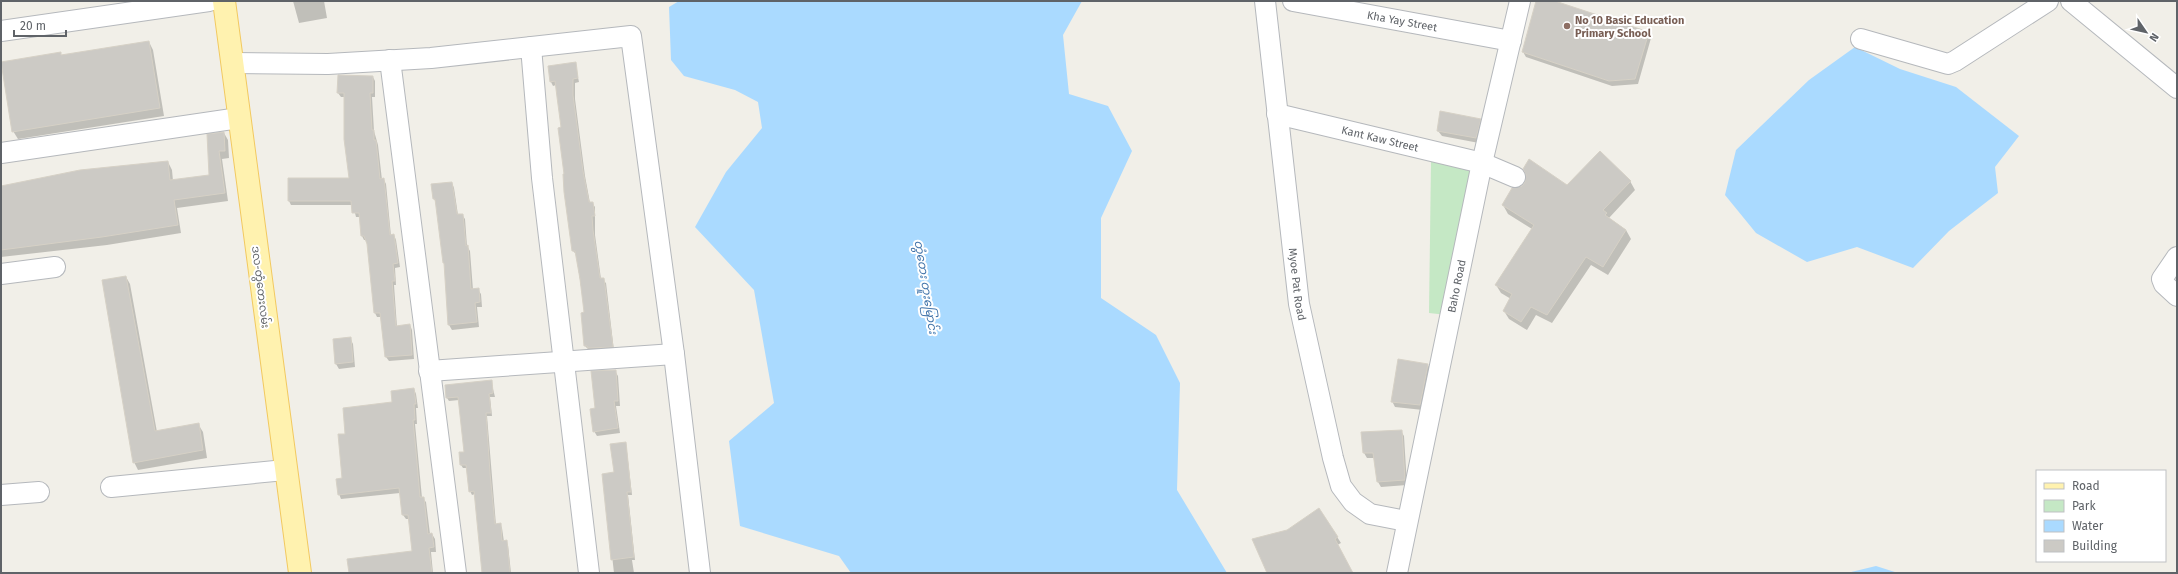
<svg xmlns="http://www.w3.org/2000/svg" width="2178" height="574" font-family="'Fira Sans','Noto Sans Myanmar',sans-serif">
	<rect width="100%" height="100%" fill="#f1efe8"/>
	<path fill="#c5e8c5" d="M 1431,161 L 1477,171 L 1447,315 L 1429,313 Z"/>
	<path fill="#aadaff" d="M 679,1 L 1082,1 L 1063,35 L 1069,94 L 1108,106 L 1132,151 L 1101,218 L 1101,298 L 1156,335 L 1180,383 L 1177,490 L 1227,573 L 851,573 L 839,556 L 740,526 L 729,441 L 774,403 L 754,290 L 695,227 L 726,172 L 762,128 L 758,102 L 735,90 L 684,76 L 671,60 L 669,7 Z
		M 1855,47 L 1900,69 L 1956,87 L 2019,136 L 1995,167 L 1998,193 L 1949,231 L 1913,268 L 1857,247 L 1807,262 L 1756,233 L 1725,195 L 1736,150 L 1809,80 Z
		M 1876,566 L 1898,573 L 1847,573 Z"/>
	<path fill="#0003" d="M 293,1 L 324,1 L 327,18 L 299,23 Z
		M 1537,1 L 1552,1 L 1648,33 L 1651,38 L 1638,84 L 1612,86 L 1526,57 L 1523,52 Z
		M 149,42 L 153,50 L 164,116 L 18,139 L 13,131 L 60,53 L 62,56 Z
		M 575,63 L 579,82 L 575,83 L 575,99 L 585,176 L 590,203 L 592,203 L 595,207 L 595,235 L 601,279 L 606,283 L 614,351 L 591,352 L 585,346 L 585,313 L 576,254 L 573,251 L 562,128 L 556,85 L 553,86 L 551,82 Z
		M 373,77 L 375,81 L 375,97 L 372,97 L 374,131 L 378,145 L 382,180 L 384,180 L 386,184 L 391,236 L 394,235 L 396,240 L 400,267 L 395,268 L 396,285 L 394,285 L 397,327 L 410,325 L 412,330 L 414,359 L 389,361 L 386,357 L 381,317 L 377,317 L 375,313 L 367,240 L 364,240 L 362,236 L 360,217 L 356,217 L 353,205 L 291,205 L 289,201 L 350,179 L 345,97 L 341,97 L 338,93 Z
		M 1480,120 L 1483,125 L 1479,143 L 1442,136 L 1438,131 Z
		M 224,133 L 228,140 L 229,158 L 222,159 L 228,201 L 177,208 L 181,233 L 107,245 L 1,257 L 1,187 L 168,162 L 172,170 L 173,181 L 210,176 Z
		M 1630,181 L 1635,190 L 1609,218 L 1626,230 L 1631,239 L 1608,275 L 1591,265 L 1552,323 L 1536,315 L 1527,330 L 1509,319 L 1504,311 L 1511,299 L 1501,293 L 1496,285 L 1532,229 L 1508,214 L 1503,205 L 1567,186 Z
		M 452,183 L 454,188 L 458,215 L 462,215 L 465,219 L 467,246 L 470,251 L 473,290 L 478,290 L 481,294 L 482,307 L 477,307 L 479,327 L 452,330 L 449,325 L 446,267 L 444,263 L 437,204 L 434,199 Z
		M 126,277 L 130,284 L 157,432 L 198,424 L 203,432 L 207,458 L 138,470 L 134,462 Z
		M 350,338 L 353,344 L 355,367 L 339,369 L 336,364 Z
		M 1399,360 L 1428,365 L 1431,371 L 1423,410 L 1395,407 L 1392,401 Z
		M 615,371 L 618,376 L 620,406 L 616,406 L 620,433 L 597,436 L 594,431 L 596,409 Z
		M 491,381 L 495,397 L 490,397 L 492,416 L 487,416 L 496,525 L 500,524 L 502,528 L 504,542 L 506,542 L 508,545 L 511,573 L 483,573 L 475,494 L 472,495 L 470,491 L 467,468 L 463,468 L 461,465 L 465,453 L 459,400 L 449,401 L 447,398 L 446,386 Z
		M 414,389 L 416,394 L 418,408 L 416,408 L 417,424 L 415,424 L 422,498 L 426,502 L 430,534 L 432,534 L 435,539 L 436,552 L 431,552 L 433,573 L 350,573 L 413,551 L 410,519 L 406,519 L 403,515 L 400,493 L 341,499 L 339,494 L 343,479 L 346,435 Z
		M 1401,431 L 1404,436 L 1407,485 L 1381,487 L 1378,482 L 1374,458 L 1367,458 L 1364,453 Z
		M 626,443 L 632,495 L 628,495 L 635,560 L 632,560 L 634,573 L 614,573 L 603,475 L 615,473 Z
		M 1319,509 L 1341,543 L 1337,545 L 1352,573 L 1296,573 L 1288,531 Z"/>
	<path fill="#cccac5" stroke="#d6d1c6" d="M 1536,1 L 1555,1 L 1649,32 L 1635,79 L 1609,81 L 1522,52 Z
		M 149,41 L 160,108 L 12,132 L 1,62 L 61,52 L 61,55 Z
		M 576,62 L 578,78 L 573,79 L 573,95 L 583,171 L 589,202 L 593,202 L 595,216 L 592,216 L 593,230 L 600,278 L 604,278 L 613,347 L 588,348 L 587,346 L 584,346 L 581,313 L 584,312 L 580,279 L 575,251 L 572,251 L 564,192 L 563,174 L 564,174 L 558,128 L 561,127 L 557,97 L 555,81 L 550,82 L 548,66 Z
		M 338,75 L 373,76 L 373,93 L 370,93 L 372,130 L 374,130 L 374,140 L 376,140 L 380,179 L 384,178 L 390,235 L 394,234 L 398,263 L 393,264 L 395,281 L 392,281 L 396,326 L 410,324 L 412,355 L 385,357 L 380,313 L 374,313 L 367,244 L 364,236 L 361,236 L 359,213 L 352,213 L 351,201 L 288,201 L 288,178 L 349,178 L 344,139 L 344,93 L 337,93 Z
		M 1440,111 L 1481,119 L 1476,138 L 1437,131 Z
		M 224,132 L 225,151 L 219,151 L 225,193 L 174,200 L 178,225 L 102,237 L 1,250 L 1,186 L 80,170 L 168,161 L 170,180 L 209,175 L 207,134 Z
		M 1600,151 L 1631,181 L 1603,210 L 1607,213 L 1605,215 L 1626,230 L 1603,267 L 1586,257 L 1547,315 L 1531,307 L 1521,322 L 1503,311 L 1512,294 L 1495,285 L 1534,225 L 1502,205 L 1512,188 L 1522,186 L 1525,182 L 1526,175 L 1523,169 L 1529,159 L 1567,185 Z
		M 452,182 L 457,214 L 463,214 L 466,246 L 468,245 L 471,289 L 479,288 L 480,302 L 475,303 L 477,322 L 448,325 L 444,263 L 443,263 L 435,199 L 433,199 L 431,184 Z
		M 126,276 L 155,431 L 199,423 L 203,450 L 133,463 L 102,280 Z
		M 351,337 L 353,362 L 335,364 L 333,339 Z
		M 1398,359 L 1428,364 L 1420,405 L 1391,402 Z
		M 616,370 L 618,401 L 614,401 L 618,428 L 593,432 L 590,409 L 595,408 L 591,371 Z
		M 492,380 L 493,393 L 489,394 L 491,413 L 486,413 L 490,473 L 495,524 L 501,523 L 502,541 L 507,540 L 510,573 L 482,573 L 474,491 L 469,492 L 466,465 L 460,465 L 459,452 L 464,452 L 458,397 L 446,398 L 445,385 Z
		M 414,388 L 416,404 L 414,404 L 415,420 L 413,420 L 416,451 L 420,497 L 424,497 L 428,534 L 432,533 L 434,547 L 429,548 L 432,573 L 349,573 L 347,559 L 412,551 L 408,515 L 402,515 L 399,488 L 338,495 L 336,479 L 342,478 L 338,434 L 345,434 L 343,408 L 392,402 L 391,391 Z
		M 1402,430 L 1405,480 L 1377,482 L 1373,453 L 1363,453 L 1361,432 Z
		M 626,442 L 631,492 L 627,492 L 634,557 L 611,560 L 602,474 L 614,472 L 610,444 Z
		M 1319,508 L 1338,537 L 1335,539 L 1353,573 L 1267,573 L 1252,539 L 1287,530 Z"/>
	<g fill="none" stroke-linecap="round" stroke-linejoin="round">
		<defs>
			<g id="minor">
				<path id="s1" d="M 1265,1 L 1299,304 L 1333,458 L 1341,486 L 1353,502 L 1370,514 L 1406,521"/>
				<path id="s2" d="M 1293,1 L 1511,41"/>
				<path d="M 2071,1 L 2177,88"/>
				<path d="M 1,31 L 209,1"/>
				<path d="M 1861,39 L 1948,64 L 1955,61 L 2048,1"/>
				<path d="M 531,47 L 542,178 L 589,573"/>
				<path d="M 390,60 L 456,573"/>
				<path d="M 232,63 L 328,64 L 431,58 L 631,36 L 674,354 L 700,573"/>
				<path id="s3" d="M 1277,114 L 1482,163 L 1515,177"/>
				<path d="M 1,153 L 239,118"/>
				<path d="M 2177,257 L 2162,279 L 2164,284 L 2177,296"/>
				<path d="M 1,274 L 55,267"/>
				<path d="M 429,371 L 674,354"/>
				<path d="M 111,487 L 285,470"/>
				<path d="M 1,495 L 39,492"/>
				<path id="s4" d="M 1397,573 L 1482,163 L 1520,1"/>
			</g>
			<path id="major" d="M 224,1 L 300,573"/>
		</defs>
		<use href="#minor" stroke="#b5b8bc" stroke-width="22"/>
		<use href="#major" stroke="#f2c960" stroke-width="24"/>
		<use href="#minor" stroke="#fff" stroke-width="20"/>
		<use href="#major" stroke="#fff2af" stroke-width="22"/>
	</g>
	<circle fill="#8d6e63" stroke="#fff" stroke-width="1.5" cx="1567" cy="26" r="4"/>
	<g text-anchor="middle" stroke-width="4" stroke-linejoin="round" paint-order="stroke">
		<g font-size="11" font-weight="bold" fill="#785e54" stroke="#fff" text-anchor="start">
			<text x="1575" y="24">No 10 Basic Education<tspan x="1575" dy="13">Primary School</tspan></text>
		</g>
		<g font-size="11" fill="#5f6368" stroke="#fff">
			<text dy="4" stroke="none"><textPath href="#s2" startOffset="111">Kha Yay Street</textPath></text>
			<text dy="4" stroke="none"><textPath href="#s3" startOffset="106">Kant Kaw Street</textPath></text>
			<text dy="4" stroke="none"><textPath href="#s1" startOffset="285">Myoe Pat Road</textPath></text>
			<text transform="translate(261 287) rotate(83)" y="4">ဒလ-တွံတေးလမ်း</text>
			<text dy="4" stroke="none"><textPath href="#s4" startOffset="293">Baho Road</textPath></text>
		</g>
		<g font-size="12" font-style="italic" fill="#4174aa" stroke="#fff">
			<text transform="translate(926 287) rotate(81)" y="4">တွံတေး တူးမြောင်း</text>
		</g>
	</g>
	<rect width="2178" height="574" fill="none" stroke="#5f6368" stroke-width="4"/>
	<rect x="2036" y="470" width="130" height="92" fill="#ffffff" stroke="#bfc1c3"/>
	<rect x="2044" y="483" width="20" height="6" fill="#fff2af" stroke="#bfc1c3"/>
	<text x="2072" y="490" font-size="12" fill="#5f6368">Road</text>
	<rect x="2044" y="500" width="20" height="12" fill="#c5e8c5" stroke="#bfc1c3"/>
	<text x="2072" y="510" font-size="12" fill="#5f6368">Park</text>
	<rect x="2044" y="520" width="20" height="12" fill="#aadaff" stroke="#bfc1c3"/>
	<text x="2072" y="530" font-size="12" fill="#5f6368">Water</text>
	<rect x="2044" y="540" width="20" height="12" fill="#cccac5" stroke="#bfc1c3"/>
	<text x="2072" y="550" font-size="12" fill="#5f6368">Building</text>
	<g transform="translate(2146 32) rotate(124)" stroke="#ffffff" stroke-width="3" paint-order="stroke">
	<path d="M0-3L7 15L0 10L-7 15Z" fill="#5f6368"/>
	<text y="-6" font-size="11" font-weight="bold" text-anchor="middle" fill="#5f6368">N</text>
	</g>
	<path d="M14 30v6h52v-6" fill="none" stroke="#5f6368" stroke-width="2"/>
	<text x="20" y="30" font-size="12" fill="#5f6368" stroke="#ffffff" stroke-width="3" paint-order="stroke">20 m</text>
</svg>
